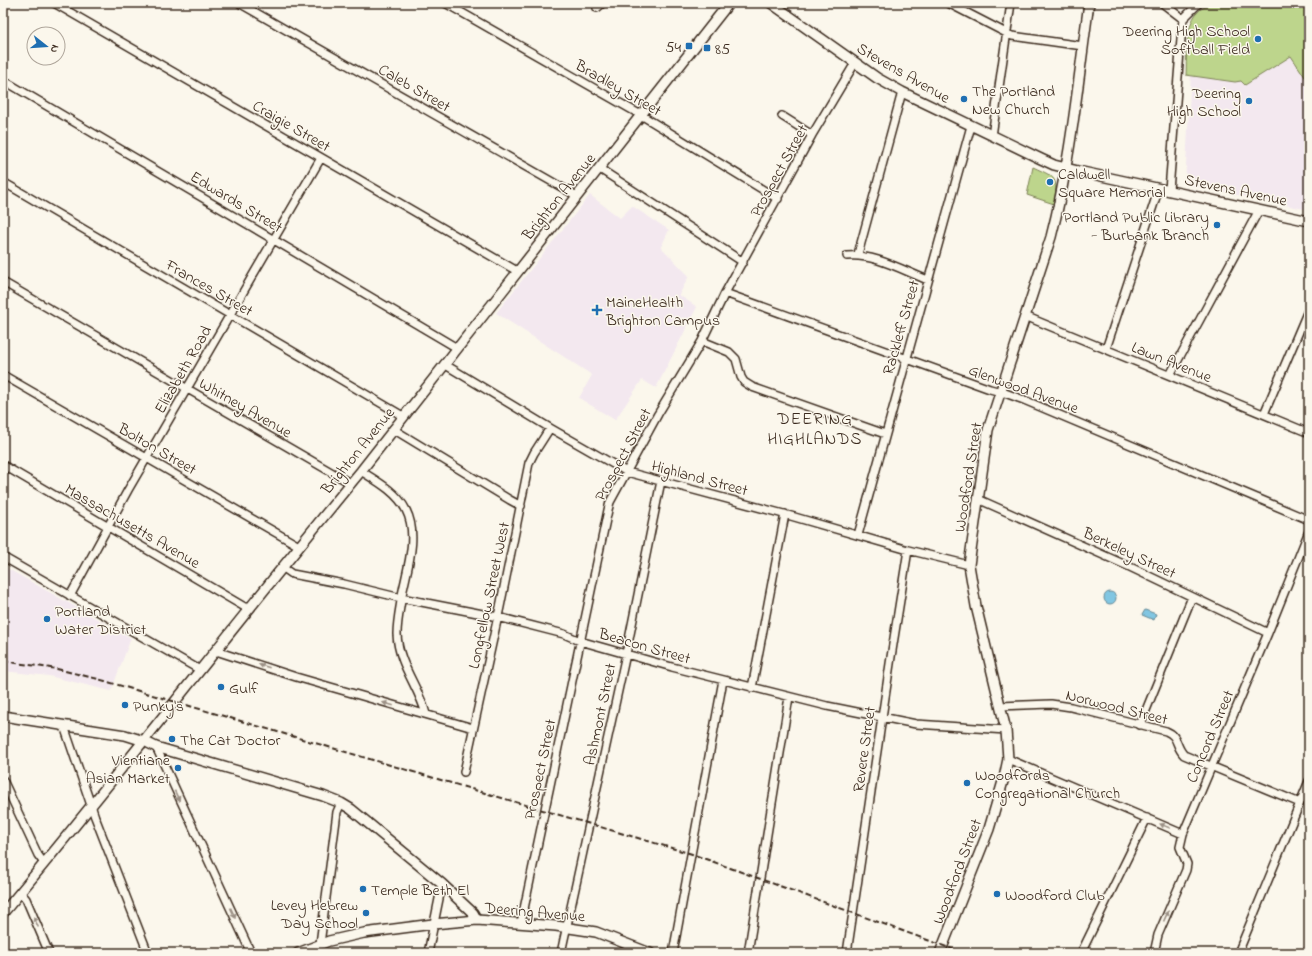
<svg xmlns="http://www.w3.org/2000/svg" width="1312" height="956" font-family="'Indie Flower',sans-serif">
	<rect width="100%" height="100%" fill="#fbf7ec"/>
	<filter id="ink" filterUnits="userSpaceOnUse"><feTurbulence type="fractalNoise" baseFrequency=".025" numOctaves="2"/><feDisplacementMap in="SourceGraphic" scale="8" xChannelSelector="R" yChannelSelector="G"/><feConvolveMatrix kernelMatrix="1 2 1 2 8 2 1 2 1" color-interpolation-filters="sRGB"/></filter>
	<g filter="url(#ink)">
		<path fill="#f3e8ef" d="M 1219,3 L 1309,3 L 1309,210 L 1185,184 L 1194,17 Z
			M 590,195 L 620,218 L 632,206 L 669,230 L 661,247 L 689,276 L 679,295 L 697,307 L 656,388 L 642,380 L 615,420 L 579,398 L 592,375 L 496,313 Z
			M 3,566 L 131,638 L 111,691 L 49,676 L 3,671 Z"/>
		<path fill="#bdd58c" stroke="#7c8055" d="M 1212,3 L 1309,3 L 1309,83 L 1291,56 L 1245,85 L 1241,81 L 1235,82 L 1186,75 C 1187,55 1184,22 1201,9 C 1205,7 1209,5 1212,3 Z
			M 1033,167 C 1057,178 1058,177 1054,204 L 1027,195 Z"/>
		<path fill="#81c6e2" stroke="#658894" d="M1104 598a6 6 0 1 1 12 0a6 6 0 1 1-12 0Z
			M 1145,610 L 1156,614 L 1154,620 L 1142,615 Z"/>
		<g fill="none" stroke-linecap="round" stroke-linejoin="round">
			<defs>
				<path id="street" d="M 54,3 L 517,271
					M 239,3 L 577,196
					M 445,3 L 641,115 L 778,199
					M 948,3 L 1012,36 L 1083,46
					M 1162,3 L 1183,19
					M 597,8 L 603,3
					M 3,80 L 457,348
					M 782,116 L 812,135
					M 992,136 L 1011,3
					M 600,169 L 743,262
					M 3,182 L 403,416
					M 1169,190 L 1181,39 L 1183,19 L 1199,3
					M 858,254 L 902,92
					M 847,256 C 873,253 904,271 928,280
					M 3,282 L 350,483
					M 725,293 L 990,389 L 1005,393 L 1024,400 L 1309,520
					M 1025,316 L 1309,433
					M 702,341 L 729,352 L 736,359 L 741,377 L 744,382 L 752,387 L 885,434
					M 1106,349 L 1159,188
					M 444,364 L 550,428 L 627,472 L 791,516 L 908,550 L 969,565
					M 3,375 L 299,546
					M 1170,375 L 1259,210
					M 1264,414 L 1309,308
					M 393,429 L 510,500 L 521,506
					M 3,465 L 248,609
					M 361,471 C 377,481 397,492 406,510 C 419,535 407,569 402,595 C 400,608 397,621 397,634 C 398,664 419,687 426,714
					M 978,499 L 1130,567 L 1268,633
					M 858,535 L 971,126
					M 3,557 L 200,670
					M 282,567 L 292,574 L 344,584 L 401,598 L 498,617 L 564,634 L 580,641 L 672,667 L 827,706 L 916,724 L 1006,730
					M 70,596 L 128,490 L 321,158
					M 216,651 L 296,677 L 473,728
					M 752,688 L 785,514
					M 1001,706 L 1051,704 L 1071,707 L 1166,731 C 1179,736 1175,746 1184,755 L 1300,803
					M 1140,725 L 1192,597
					M 64,726 L 95,817 L 148,953
					M 156,747 L 251,953
					M 1008,759 L 1183,834
					M 464,772 L 500,607 L 529,463 L 534,453 L 550,428
					M 3,780 L 38,855 L 44,863
					M 20,892 L 26,899 L 49,953
					M 521,923 L 608,510 L 610,502 L 658,414 L 702,341 L 725,293 L 812,135 L 855,63
					M 320,944 L 337,812 L 341,803
					M 428,953 L 442,884
					M 561,953 L 626,654 L 661,481
					M 673,953 L 723,680
					M 748,953 L 789,697
					M 847,953 L 891,657 L 908,550
					M 1081,953 L 1147,818
					M 1154,953 L 1158,935 L 1186,870 L 1187,864 L 1180,847 L 1183,834 L 1268,633 L 1309,531
					M 1238,953 L 1309,781"/>
				<path id="secondary" d="M 771,3 L 877,78 L 902,92 L 1041,159 L 1054,165 L 1078,171 L 1309,221
					M 3,716 L 125,735 L 144,741 L 156,747 L 323,796 L 341,803 L 351,809 L 442,884 L 473,913 L 477,920
					M 3,913 C 125,768 240,617 361,471 L 729,3
					M 298,953 L 329,941 L 364,933 L 433,924 L 477,920 L 556,926 L 596,932 L 650,953
					M 940,953 L 989,829 L 1004,778 L 1008,759 L 1006,730 L 976,606 L 969,565 L 988,430 L 1051,237 C 1071,160 1078,81 1089,3"/>
			</defs>
			<use href="#street" stroke="#3b2a1e" stroke-width="10"/>
			<use href="#secondary" stroke="#3b2a1e" stroke-width="12"/>
			<use href="#street" stroke="#fbf7ec" stroke-width="7"/>
			<use href="#secondary" stroke="#fbf7ec" stroke-width="9"/>
			<path stroke="#3b2a1e" stroke-width="2" stroke-dasharray="6 3" stroke-linecap="butt" d="M 3,661 L 57,669 L 98,679 L 692,854 L 963,953"/>
		</g>
		<defs><path id="oneway-solid" d="M-6-.8H1V-3.2L6.5 0L1 3.2V.8H-6Z"/></defs>
		<g fill="#9b9085">
			<use href="#oneway-solid" transform="translate(264 666) rotate(-162)"/>
			<use href="#oneway-solid" transform="translate(388 704) rotate(-164)"/>
			<use href="#oneway-solid" transform="translate(177 796) rotate(65)"/>
			<use href="#oneway-solid" transform="translate(1165 826) rotate(-158)"/>
			<use href="#oneway-solid" transform="translate(233 913) rotate(65)"/>
			<use href="#oneway-solid" transform="translate(1166 916) rotate(-66)"/>
			<use href="#oneway-solid" transform="translate(36 922) rotate(-113)"/>
		</g>
	</g>
	<g fill="#1f6fb2" stroke="#fbf7ec" stroke-width="1.5">
		<circle cx="1258" cy="39" r="4"/>
		<rect x="685" y="42" width="8" height="8" rx="2"/>
		<rect x="703" y="44" width="8" height="8" rx="2"/>
		<circle cx="964" cy="99" r="4"/>
		<circle cx="1249" cy="101" r="4"/>
		<circle cx="1050" cy="182" r="4"/>
		<circle cx="1217" cy="225" r="4"/>
		<path d="M595 304h4v4h4v4h-4v4h-4v-4h-4v-4h4z"/>
		<circle cx="47" cy="619" r="4"/>
		<circle cx="221" cy="687" r="4"/>
		<circle cx="125" cy="705" r="4"/>
		<circle cx="172" cy="739" r="4"/>
		<circle cx="178" cy="768" r="4"/>
		<circle cx="967" cy="783" r="4"/>
		<circle cx="363" cy="889" r="4"/>
		<circle cx="997" cy="894" r="4"/>
		<circle cx="366" cy="913" r="4"/>
	</g>
	<g text-anchor="middle" stroke-width="3" stroke-linejoin="round" paint-order="stroke">
		<g font-size="16" fill="#3b2a1e" stroke="#fbf7ec" text-anchor="start">
			<text x="1250" y="36" text-anchor="end">Deering High School<tspan x="1250" dy="18">Softball Field</tspan></text>
			<text x="681" y="52" text-anchor="end">54</text>
			<text x="715" y="54">85</text>
			<text x="972" y="96">The Portland<tspan x="972" dy="18">New Church</tspan></text>
			<text x="1241" y="98" text-anchor="end">Deering<tspan x="1241" dy="18">High School</tspan></text>
			<text x="1058" y="179">Caldwell<tspan x="1058" dy="18">Square Memorial</tspan></text>
			<text x="1209" y="222" text-anchor="end">Portland Public Library<tspan x="1209" dy="18">- Burbank Branch</tspan></text>
			<text x="606" y="307">MaineHealth<tspan x="606" dy="18">Brighton Campus</tspan></text>
			<text x="55" y="616">Portland<tspan x="55" dy="18">Water District</tspan></text>
			<text x="229" y="693">Gulf</text>
			<text x="133" y="711">Punky's</text>
			<text x="180" y="745">The Cat Doctor</text>
			<text x="170" y="765" text-anchor="end">Vientiane<tspan x="170" dy="18">Asian Market</tspan></text>
			<text x="975" y="780">Woodfords<tspan x="975" dy="18">Congregational Church</tspan></text>
			<text x="371" y="895">Temple Beth El</text>
			<text x="1005" y="900">Woodford Club</text>
			<text x="358" y="910" text-anchor="end">Levey Hebrew<tspan x="358" dy="18">Day School</tspan></text>
		</g>
		<g font-size="16" fill="#3b2a1e" stroke="#fbf7ec">
			<text transform="translate(904 72) rotate(30)" y="6">Stevens Avenue</text>
			<text transform="translate(415 87) rotate(30)" y="6">Caleb Street</text>
			<text transform="translate(619 87) rotate(30)" y="6">Bradley Street</text>
			<text transform="translate(292 125) rotate(30)" y="6">Craigie Street</text>
			<text transform="translate(778 170) rotate(-61)" y="6">Prospect Street</text>
			<text transform="translate(1236 189) rotate(12)" y="6">Stevens Avenue</text>
			<text transform="translate(558 196) rotate(-51)" y="6">Brighton Avenue</text>
			<text transform="translate(237 201) rotate(31)" y="6">Edwards Street</text>
			<text transform="translate(210 287) rotate(30)" y="6">Frances Street</text>
			<text transform="translate(900 327) rotate(-74)" y="6">Rackleff Street</text>
			<text transform="translate(1172 361) rotate(22)" y="6">Lawn Avenue</text>
			<text transform="translate(182 369) rotate(-60)" y="6">Elizabeth Road</text>
			<text transform="translate(1024 388) rotate(20)" y="6">Glenwood Avenue</text>
			<text transform="translate(246 407) rotate(30)" y="6">Whitney Avenue</text>
			<text transform="translate(158 448) rotate(30)" y="6">Bolton Street</text>
			<text transform="translate(357 450) rotate(-51)" y="6">Brighton Avenue</text>
			<text transform="translate(622 454) rotate(-62)" y="6">Prospect Street</text>
			<text transform="translate(700 477) rotate(15)" y="6">Highland Street</text>
			<text transform="translate(967 477) rotate(-81)" y="6">Woodford Street</text>
			<text transform="translate(133 525) rotate(30)" y="6">Massachusetts Avenue</text>
			<text transform="translate(1130 552) rotate(25)" y="6">Berkeley Street</text>
			<text transform="translate(488 595) rotate(-78)" y="6">Longfellow Street West</text>
			<text transform="translate(645 645) rotate(16)" y="6">Beacon Street</text>
			<text transform="translate(1117 706) rotate(14)" y="6">Norwood Street</text>
			<text transform="translate(599 714) rotate(-78)" y="6">Ashmont Street</text>
			<text transform="translate(1209 736) rotate(-67)" y="6">Concord Street</text>
			<text transform="translate(863 749) rotate(-82)" y="6">Revere Street</text>
			<text transform="translate(539 769) rotate(-78)" y="6">Prospect Street</text>
			<text transform="translate(956 871) rotate(-69)" y="6">Woodford Street</text>
			<text transform="translate(535 911) rotate(5)" y="6">Deering Avenue</text>
		</g>
		<g font-size="17" letter-spacing="1" fill="#3b2a1e" stroke="#fbf7ec">
			<text x="815" y="424">DEERING<tspan x="815" dy="20">HIGHLANDS</tspan></text>
		</g>
	</g>
	<rect width="1312" height="956" fill="none" stroke="#fbf7ec" stroke-width="16"/>
	<rect x="8" y="8" width="1296" height="940" fill="none" stroke="#3b2a1e" stroke-width="1.5" filter="url(#ink)"/>
	<g transform="translate(46 46) rotate(107)"><circle r="19" fill="#fbf7ec" stroke="#aea59a"/>
	<path d="M0-3L7 15L0 10L-7 15Z" fill="#1f6fb2"/>
	<text y="-6" font-size="11" font-weight="bold" text-anchor="middle" fill="#3b2a1e">N</text>
	</g>
</svg>
